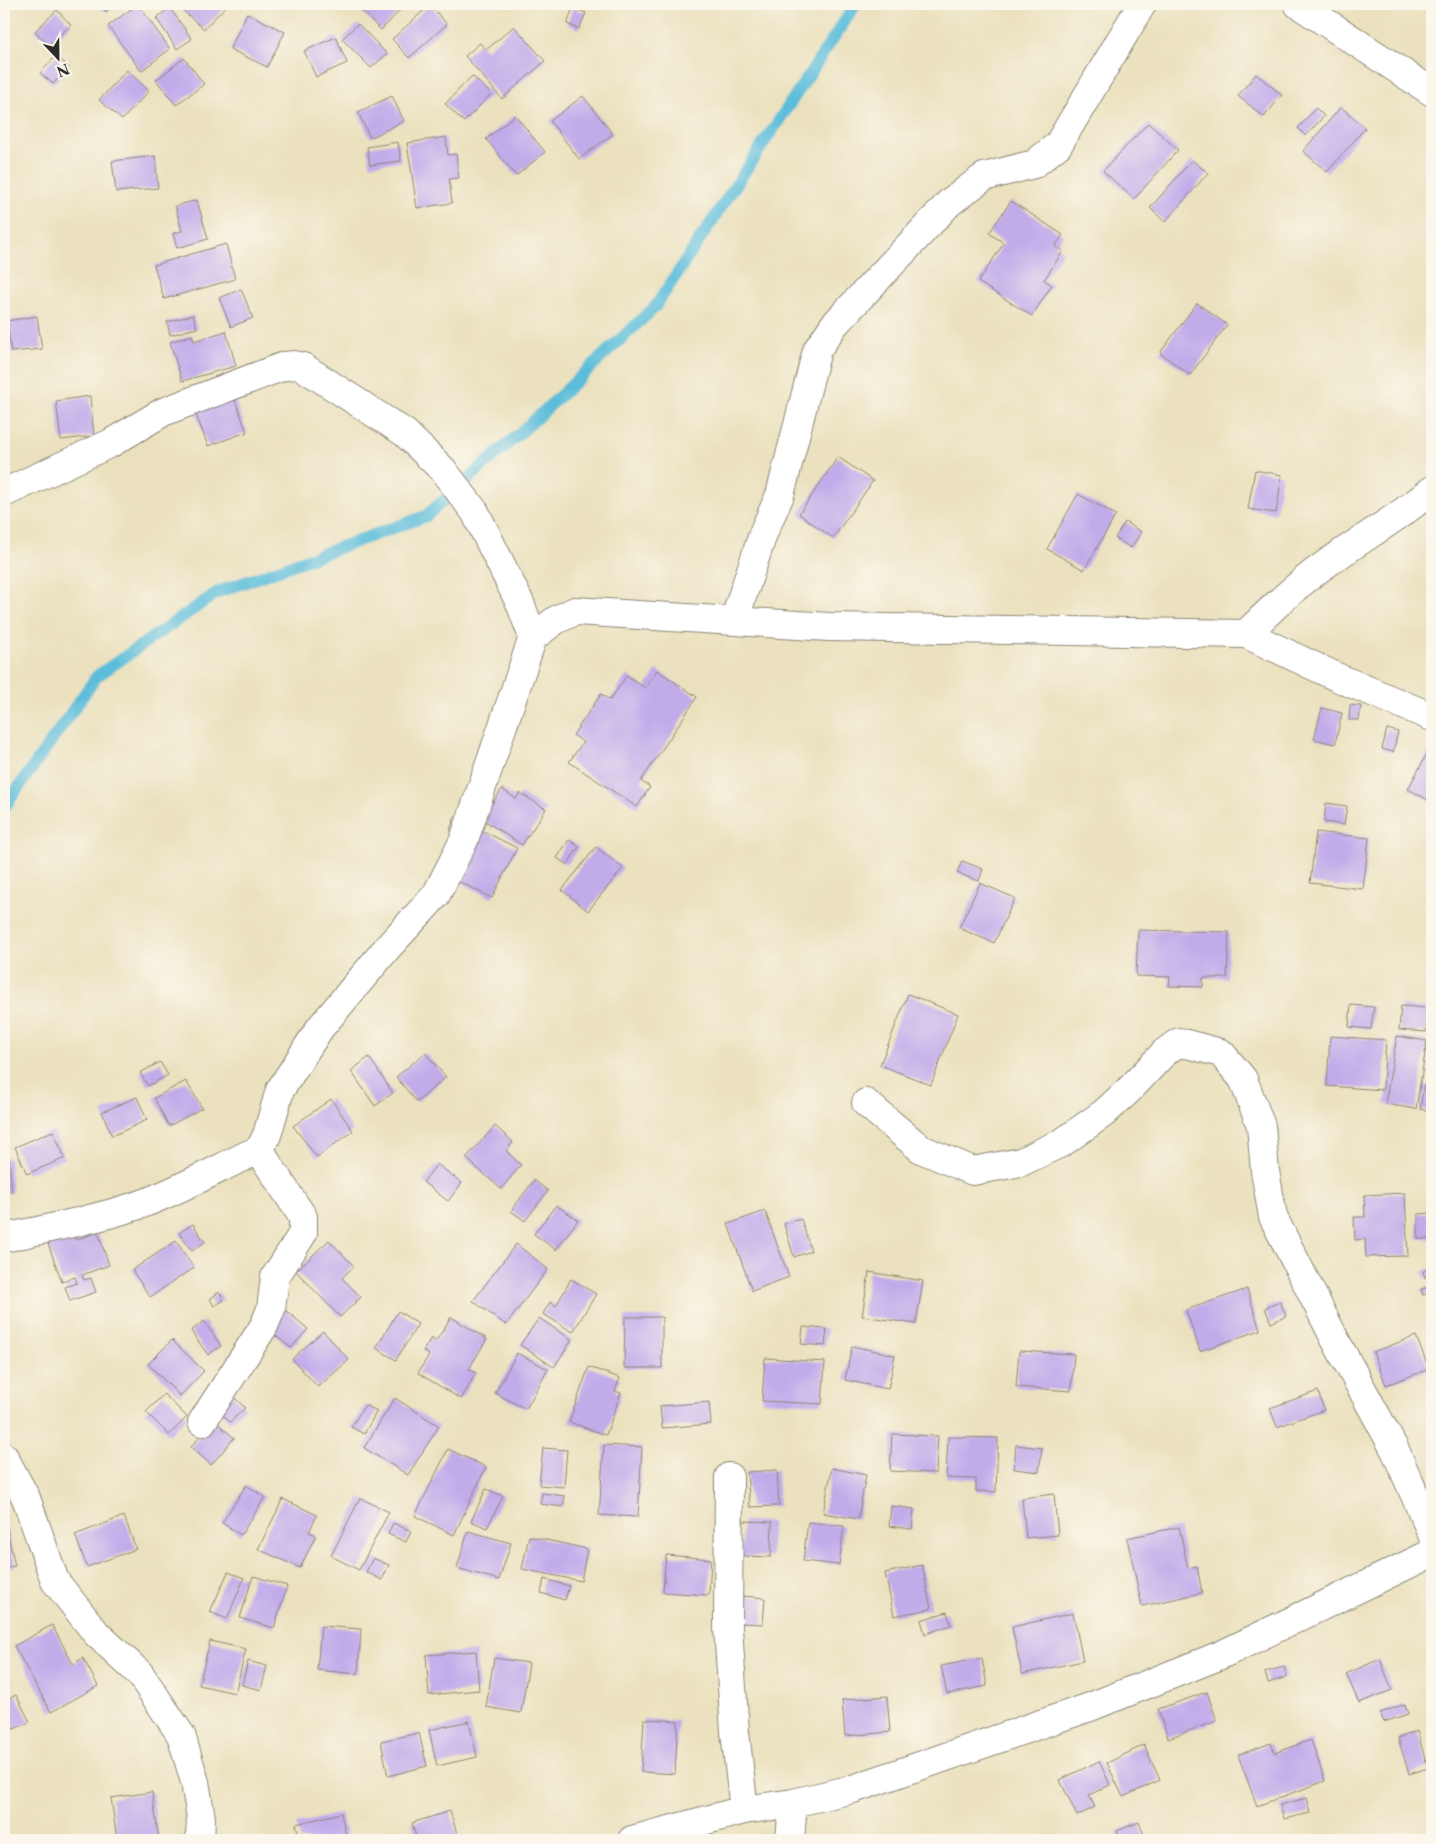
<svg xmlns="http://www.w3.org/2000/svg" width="1436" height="1844" font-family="'Libre Caslon Text',serif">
	<rect width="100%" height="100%" fill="#fbf7ec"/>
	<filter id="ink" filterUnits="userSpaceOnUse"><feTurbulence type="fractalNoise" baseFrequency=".02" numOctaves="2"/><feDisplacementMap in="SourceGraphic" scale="10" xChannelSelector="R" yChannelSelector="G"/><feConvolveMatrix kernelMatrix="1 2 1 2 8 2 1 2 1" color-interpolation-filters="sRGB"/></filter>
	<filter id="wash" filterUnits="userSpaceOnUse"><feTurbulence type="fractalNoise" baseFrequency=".0096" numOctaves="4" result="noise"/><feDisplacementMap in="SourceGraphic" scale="20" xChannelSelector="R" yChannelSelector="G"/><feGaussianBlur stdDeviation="1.12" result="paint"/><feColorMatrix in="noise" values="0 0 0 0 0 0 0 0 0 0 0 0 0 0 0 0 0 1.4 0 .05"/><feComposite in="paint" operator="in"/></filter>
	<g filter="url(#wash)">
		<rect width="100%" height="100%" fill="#ebe1be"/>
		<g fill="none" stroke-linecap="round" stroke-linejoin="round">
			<path stroke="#5cbdda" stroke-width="12" d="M 4,808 L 97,676 L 218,592 L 426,516 L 528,426 L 655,307 L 856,4"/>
		</g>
		<g id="blocks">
			<path fill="#c1acea" d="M 99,4 L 116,4 L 106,12 Z
				M 138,4 L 170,49 L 141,71 L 108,26 Z
				M 184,4 L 228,4 L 204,29 L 180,8 Z
				M 354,4 L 406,4 L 381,30 Z
				M 430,5 L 447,24 L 409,58 L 392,39 Z
				M 170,8 L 192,39 L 177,49 L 156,18 Z
				M 573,8 L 586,13 L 579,29 L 567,24 Z
				M 57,10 L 71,25 L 49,45 L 35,31 Z
				M 247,13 L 285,32 L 267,67 L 230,49 Z
				M 358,24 L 387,54 L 371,68 L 342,39 Z
				M 514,26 L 545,61 L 502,99 L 465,56 L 480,43 L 486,50 Z
				M 336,37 L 347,63 L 316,77 L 304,51 Z
				M 56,56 L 69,67 L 53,84 L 40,73 Z
				M 184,58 L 204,84 L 176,105 L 156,80 Z
				M 127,70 L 149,91 L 122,120 L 99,100 Z
				M 1256,74 L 1282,95 L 1264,117 L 1238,96 Z
				M 472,76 L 491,94 L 464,122 L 445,104 Z
				M 392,96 L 404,121 L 370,138 L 358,112 Z
				M 583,96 L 613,134 L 579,159 L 550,121 Z
				M 1341,107 L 1365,128 L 1327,172 L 1303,151 Z
				M 1316,108 L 1324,116 L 1306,136 L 1298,128 Z
				M 515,115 L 545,152 L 516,176 L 486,139 Z
				M 1148,123 L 1178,150 L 1134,199 L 1103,171 Z
				M 446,137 L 448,155 L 456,154 L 459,178 L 449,179 L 452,203 L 417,208 L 407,143 Z
				M 398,142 L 401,161 L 370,165 L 367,147 Z
				M 155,156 L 158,188 L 116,192 L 112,161 Z
				M 1192,160 L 1208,173 L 1165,222 L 1150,208 Z
				M 197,200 L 208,239 L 177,248 L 173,233 L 182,231 L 175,206 Z
				M 1011,201 L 1063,235 L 1055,246 L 1063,251 L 1044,280 L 1052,285 L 1032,316 L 978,282 L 1004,243 L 989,233 Z
				M 226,244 L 235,279 L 164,299 L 154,265 Z
				M 241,289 L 253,318 L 231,327 L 219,298 Z
				M 1197,303 L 1227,325 L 1190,375 L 1160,353 Z
				M 193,315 L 197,328 L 170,335 L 167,322 Z
				M 37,316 L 42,349 L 11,352 L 7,321 Z
				M 226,331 L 236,366 L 182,381 L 170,342 L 192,335 L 194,341 Z
				M 232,392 L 247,432 L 208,446 L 193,407 Z
				M 90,396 L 94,436 L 61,440 L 56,401 Z
				M 838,457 L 873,481 L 833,538 L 799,514 Z
				M 1255,470 L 1282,475 L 1276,513 L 1248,509 Z
				M 1078,494 L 1116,515 L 1084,570 L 1047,549 Z
				M 1125,522 L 1141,532 L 1131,548 L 1115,538 Z
				M 657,670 L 697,697 L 641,781 L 650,787 L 637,807 L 569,762 L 583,742 L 573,735 L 601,694 L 610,700 L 627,675 L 645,688 Z
				M 1350,705 L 1361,706 L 1359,720 L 1349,720 Z
				M 1322,708 L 1342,713 L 1335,744 L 1314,739 Z
				M 1387,729 L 1398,732 L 1393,752 L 1382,749 Z
				M 1428,752 L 1432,754 L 1432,802 L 1408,789 Z
				M 502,789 L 516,799 L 520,793 L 546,809 L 522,845 L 482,819 Z
				M 1326,803 L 1347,806 L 1344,825 L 1324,822 Z
				M 455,816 L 465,819 L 459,834 L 450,830 Z
				M 483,831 L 517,848 L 492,898 L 458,881 Z
				M 1316,832 L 1369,838 L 1363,889 L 1310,883 Z
				M 569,840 L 579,847 L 567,865 L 557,858 Z
				M 596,847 L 623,868 L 588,911 L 562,890 Z
				M 962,861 L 983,869 L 979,881 L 957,873 Z
				M 980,883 L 1015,898 L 994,943 L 959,928 Z
				M 1138,930 L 1229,932 L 1227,978 L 1203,978 L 1203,987 L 1169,986 L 1170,977 L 1136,976 Z
				M 908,994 L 958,1014 L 931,1085 L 880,1065 Z
				M 1351,1005 L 1374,1007 L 1371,1029 L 1349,1027 Z
				M 1401,1006 L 1428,1008 L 1426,1032 L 1399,1030 Z
				M 1330,1036 L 1386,1040 L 1383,1090 L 1327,1086 Z
				M 1397,1036 L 1427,1041 L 1416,1109 L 1385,1104 Z
				M 425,1053 L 446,1077 L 417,1102 L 396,1077 Z
				M 369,1057 L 393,1093 L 375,1106 L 351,1071 Z
				M 160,1062 L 168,1075 L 148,1086 L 140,1073 Z
				M 186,1081 L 202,1108 L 169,1126 L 154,1098 Z
				M 1424,1085 L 1432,1086 L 1432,1111 L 1420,1109 Z
				M 137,1097 L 147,1120 L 112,1136 L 102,1112 Z
				M 331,1099 L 353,1131 L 317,1157 L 293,1126 Z
				M 495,1126 L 513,1142 L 506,1151 L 521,1165 L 501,1189 L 466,1158 Z
				M 53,1131 L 65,1158 L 27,1174 L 15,1147 Z
				M 4,1158 L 9,1158 L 12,1192 L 4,1192 Z
				M 437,1164 L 462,1183 L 448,1201 L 423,1182 Z
				M 534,1180 L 548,1191 L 525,1221 L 511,1211 Z
				M 1405,1193 L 1408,1256 L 1366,1257 L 1365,1239 L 1355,1240 L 1354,1217 L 1365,1217 L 1364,1195 Z
				M 556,1205 L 578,1220 L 556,1250 L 534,1234 Z
				M 765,1211 L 789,1277 L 752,1291 L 728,1224 Z
				M 1432,1213 L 1432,1239 L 1418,1239 L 1418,1214 Z
				M 801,1219 L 811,1251 L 794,1257 L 784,1224 Z
				M 193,1224 L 205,1242 L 192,1251 L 179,1233 Z
				M 73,1232 L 75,1240 L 98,1232 L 109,1265 L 82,1275 L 84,1280 L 91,1278 L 96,1292 L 70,1301 L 65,1287 L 77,1283 L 75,1277 L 62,1282 L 47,1241 Z
				M 329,1240 L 354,1266 L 342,1278 L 361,1297 L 340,1317 L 296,1271 Z
				M 176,1241 L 194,1268 L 150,1297 L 132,1270 Z
				M 516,1244 L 548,1269 L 506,1325 L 473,1301 Z
				M 1432,1268 L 1432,1276 L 1425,1278 L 1423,1271 Z
				M 869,1272 L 923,1281 L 916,1324 L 862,1316 Z
				M 571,1279 L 596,1294 L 573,1332 L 543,1314 L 550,1302 L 556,1306 Z
				M 1429,1287 L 1431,1293 L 1423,1295 L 1421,1289 Z
				M 1247,1289 L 1260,1330 L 1200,1351 L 1186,1310 Z
				M 219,1292 L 224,1300 L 214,1306 L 210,1299 Z
				M 1280,1302 L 1286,1316 L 1271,1323 L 1265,1308 Z
				M 284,1309 L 308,1329 L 291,1348 L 267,1329 Z
				M 398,1311 L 418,1324 L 396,1360 L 376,1348 Z
				M 451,1317 L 487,1339 L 469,1369 L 476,1373 L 461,1399 L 418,1373 L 429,1355 L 423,1351 L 431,1338 L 436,1341 Z
				M 625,1317 L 662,1317 L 662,1368 L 624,1368 Z
				M 539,1318 L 572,1340 L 554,1367 L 520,1345 Z
				M 204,1321 L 221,1346 L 208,1355 L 191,1331 Z
				M 803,1327 L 827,1329 L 825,1346 L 801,1344 Z
				M 323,1331 L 349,1360 L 318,1387 L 292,1359 Z
				M 1416,1336 L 1429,1369 L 1386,1385 L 1373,1352 Z
				M 172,1340 L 204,1371 L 180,1396 L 148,1364 Z
				M 852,1346 L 895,1355 L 888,1389 L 845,1380 Z
				M 1019,1351 L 1074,1354 L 1071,1391 L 1016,1387 Z
				M 517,1353 L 548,1369 L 526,1409 L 495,1393 Z
				M 765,1358 L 825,1362 L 822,1404 L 762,1401 Z
				M 589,1367 L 620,1378 L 615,1391 L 621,1393 L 606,1435 L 569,1422 Z
				M 1318,1391 L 1324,1410 L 1277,1427 L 1270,1408 Z
				M 229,1392 L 245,1408 L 230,1422 L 215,1407 Z
				M 164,1394 L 187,1417 L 169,1435 L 146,1412 Z
				M 395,1398 L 439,1426 L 408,1475 L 364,1448 Z
				M 709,1402 L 711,1424 L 662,1428 L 660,1406 Z
				M 365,1405 L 377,1411 L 364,1434 L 351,1427 Z
				M 214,1420 L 234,1438 L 211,1465 L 191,1447 Z
				M 892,1434 L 938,1436 L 936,1473 L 890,1471 Z
				M 948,1437 L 998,1438 L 996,1492 L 976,1491 L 976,1479 L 946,1478 Z
				M 604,1445 L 642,1447 L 638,1517 L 599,1515 Z
				M 1016,1445 L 1042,1448 L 1039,1472 L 1014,1469 Z
				M 543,1448 L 567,1450 L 564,1487 L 539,1485 Z
				M 448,1449 L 486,1467 L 454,1535 L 415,1516 Z
				M 832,1468 L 866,1475 L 858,1519 L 823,1513 Z
				M 777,1470 L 779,1506 L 750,1507 L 747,1472 Z
				M 246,1485 L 265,1497 L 241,1535 L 222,1523 Z
				M 486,1489 L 503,1496 L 487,1528 L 471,1521 Z
				M 542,1493 L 565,1496 L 563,1507 L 540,1504 Z
				M 1054,1494 L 1058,1535 L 1026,1538 L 1022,1498 Z
				M 360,1498 L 389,1512 L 359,1570 L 331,1556 Z
				M 283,1499 L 317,1515 L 309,1532 L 316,1535 L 300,1568 L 258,1549 Z
				M 891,1506 L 914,1509 L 912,1529 L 889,1526 Z
				M 124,1516 L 136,1549 L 87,1567 L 75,1535 Z
				M 743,1521 L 772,1522 L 771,1557 L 741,1556 Z
				M 808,1522 L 844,1526 L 839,1565 L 803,1561 Z
				M 393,1523 L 411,1531 L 406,1542 L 388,1534 Z
				M 4,1525 L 6,1525 L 15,1566 L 4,1568 Z
				M 1179,1527 L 1188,1568 L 1197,1566 L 1202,1593 L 1142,1606 L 1127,1538 Z
				M 468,1531 L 511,1543 L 499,1580 L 457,1568 Z
				M 529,1536 L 587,1549 L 581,1581 L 522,1569 Z
				M 666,1555 L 711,1559 L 709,1595 L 663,1592 Z
				M 373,1558 L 389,1565 L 382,1580 L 366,1572 Z
				M 922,1565 L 931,1609 L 894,1616 L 885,1573 Z
				M 228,1572 L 244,1578 L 227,1619 L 210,1612 Z
				M 253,1576 L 287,1586 L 274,1628 L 240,1618 Z
				M 544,1579 L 569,1586 L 565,1600 L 541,1593 Z
				M 743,1596 L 765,1598 L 763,1624 L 740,1623 Z
				M 947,1612 L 951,1625 L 925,1634 L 921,1620 Z
				M 1073,1613 L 1083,1661 L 1022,1674 L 1012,1627 Z
				M 52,1625 L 73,1664 L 83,1658 L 98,1686 L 51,1712 L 14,1646 Z
				M 321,1626 L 361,1629 L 358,1674 L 317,1670 Z
				M 210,1641 L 246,1649 L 235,1693 L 199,1685 Z
				M 476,1651 L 479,1690 L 429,1695 L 426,1655 Z
				M 494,1658 L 529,1663 L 521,1713 L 486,1707 Z
				M 982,1658 L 987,1686 L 947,1694 L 941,1666 Z
				M 1380,1659 L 1392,1690 L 1359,1703 L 1346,1674 Z
				M 248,1661 L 267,1666 L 261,1690 L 242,1685 Z
				M 1284,1667 L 1287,1677 L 1268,1683 L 1265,1672 Z
				M 1207,1692 L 1217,1721 L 1168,1738 L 1158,1709 Z
				M 16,1695 L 30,1722 L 9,1731 L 4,1721 L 4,1701 Z
				M 887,1696 L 890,1732 L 845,1736 L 842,1700 Z
				M 1405,1704 L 1408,1714 L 1384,1722 L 1380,1713 Z
				M 644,1719 L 678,1721 L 675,1774 L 641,1772 Z
				M 469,1721 L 477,1757 L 437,1766 L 429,1730 Z
				M 1417,1731 L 1428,1768 L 1409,1774 L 1398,1738 Z
				M 419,1733 L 427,1766 L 388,1776 L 381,1741 Z
				M 1311,1740 L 1325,1781 L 1257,1806 L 1238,1755 L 1271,1743 L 1275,1753 Z
				M 1144,1745 L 1160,1780 L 1123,1797 L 1107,1763 Z
				M 1099,1761 L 1110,1785 L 1089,1795 L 1095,1807 L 1077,1816 L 1060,1780 Z
				M 152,1792 L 159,1840 L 117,1840 L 111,1798 Z
				M 1306,1798 L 1310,1813 L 1284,1819 L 1280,1805 Z
				M 450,1811 L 459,1840 L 417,1840 L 412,1823 Z
				M 341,1813 L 347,1840 L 300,1840 L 296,1824 Z
				M 1139,1822 L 1146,1840 L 1120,1840 L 1117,1831 Z"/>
		</g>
	</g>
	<g filter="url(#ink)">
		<use href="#blocks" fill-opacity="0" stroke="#8b8674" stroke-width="1"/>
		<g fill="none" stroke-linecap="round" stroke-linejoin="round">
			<defs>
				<path id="minor" d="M 1298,4 L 1432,92
					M 4,493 L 111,443 L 163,412 L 284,366 L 295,365 L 303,367 L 405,433 L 443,470 L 475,512 L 520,603 L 533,637 L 556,620 L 575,611 L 829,627 L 1246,634 L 1341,679 L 1432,717
					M 734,621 L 764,531 L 780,495 L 817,350 L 834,325 L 950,202 L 984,177 L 1034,164 L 1058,145 L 1142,4
					M 1246,634 C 1268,612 1290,591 1315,572 C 1353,543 1395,521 1432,490
					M 866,1103 L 921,1149 L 973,1171 L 1021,1162 L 1063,1142 L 1104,1113 L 1131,1088 L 1165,1052 L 1179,1042 L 1221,1053 L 1243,1079 L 1261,1126 L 1265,1171 L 1273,1217 L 1338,1345 L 1395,1450 L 1432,1534
					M 4,1238 C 50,1228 97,1219 142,1204 C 182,1189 221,1167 260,1149
					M 202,1422 L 264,1326 L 271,1309 L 275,1277 L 303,1233 L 303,1217 L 268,1164 L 260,1149 L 267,1135 L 280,1090 L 320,1028 L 388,947 L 436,895 L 464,840 L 533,637
					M 4,1457 L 26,1498 L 55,1581 L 97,1634 L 140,1674 L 181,1735 L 195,1782 L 201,1818 L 200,1840
					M 729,1477 L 728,1628 L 735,1732 L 744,1810
					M 632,1840 L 744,1810 L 793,1803 L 853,1789 L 1090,1707 L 1221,1655 L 1432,1553
					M 790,1840 L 793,1803"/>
			</defs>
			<use href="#minor" stroke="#8b8674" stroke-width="30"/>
			<use href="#minor" stroke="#fff" stroke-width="28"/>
		</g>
	</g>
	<rect width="1436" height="1844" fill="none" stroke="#fbf7ec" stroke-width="20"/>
	<g transform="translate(58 58) rotate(158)" stroke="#fbf7ec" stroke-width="4" paint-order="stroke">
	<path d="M0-4L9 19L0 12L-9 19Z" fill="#2b2b2b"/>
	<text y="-8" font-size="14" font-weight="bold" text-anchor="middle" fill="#2b2b2b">N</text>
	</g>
</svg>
